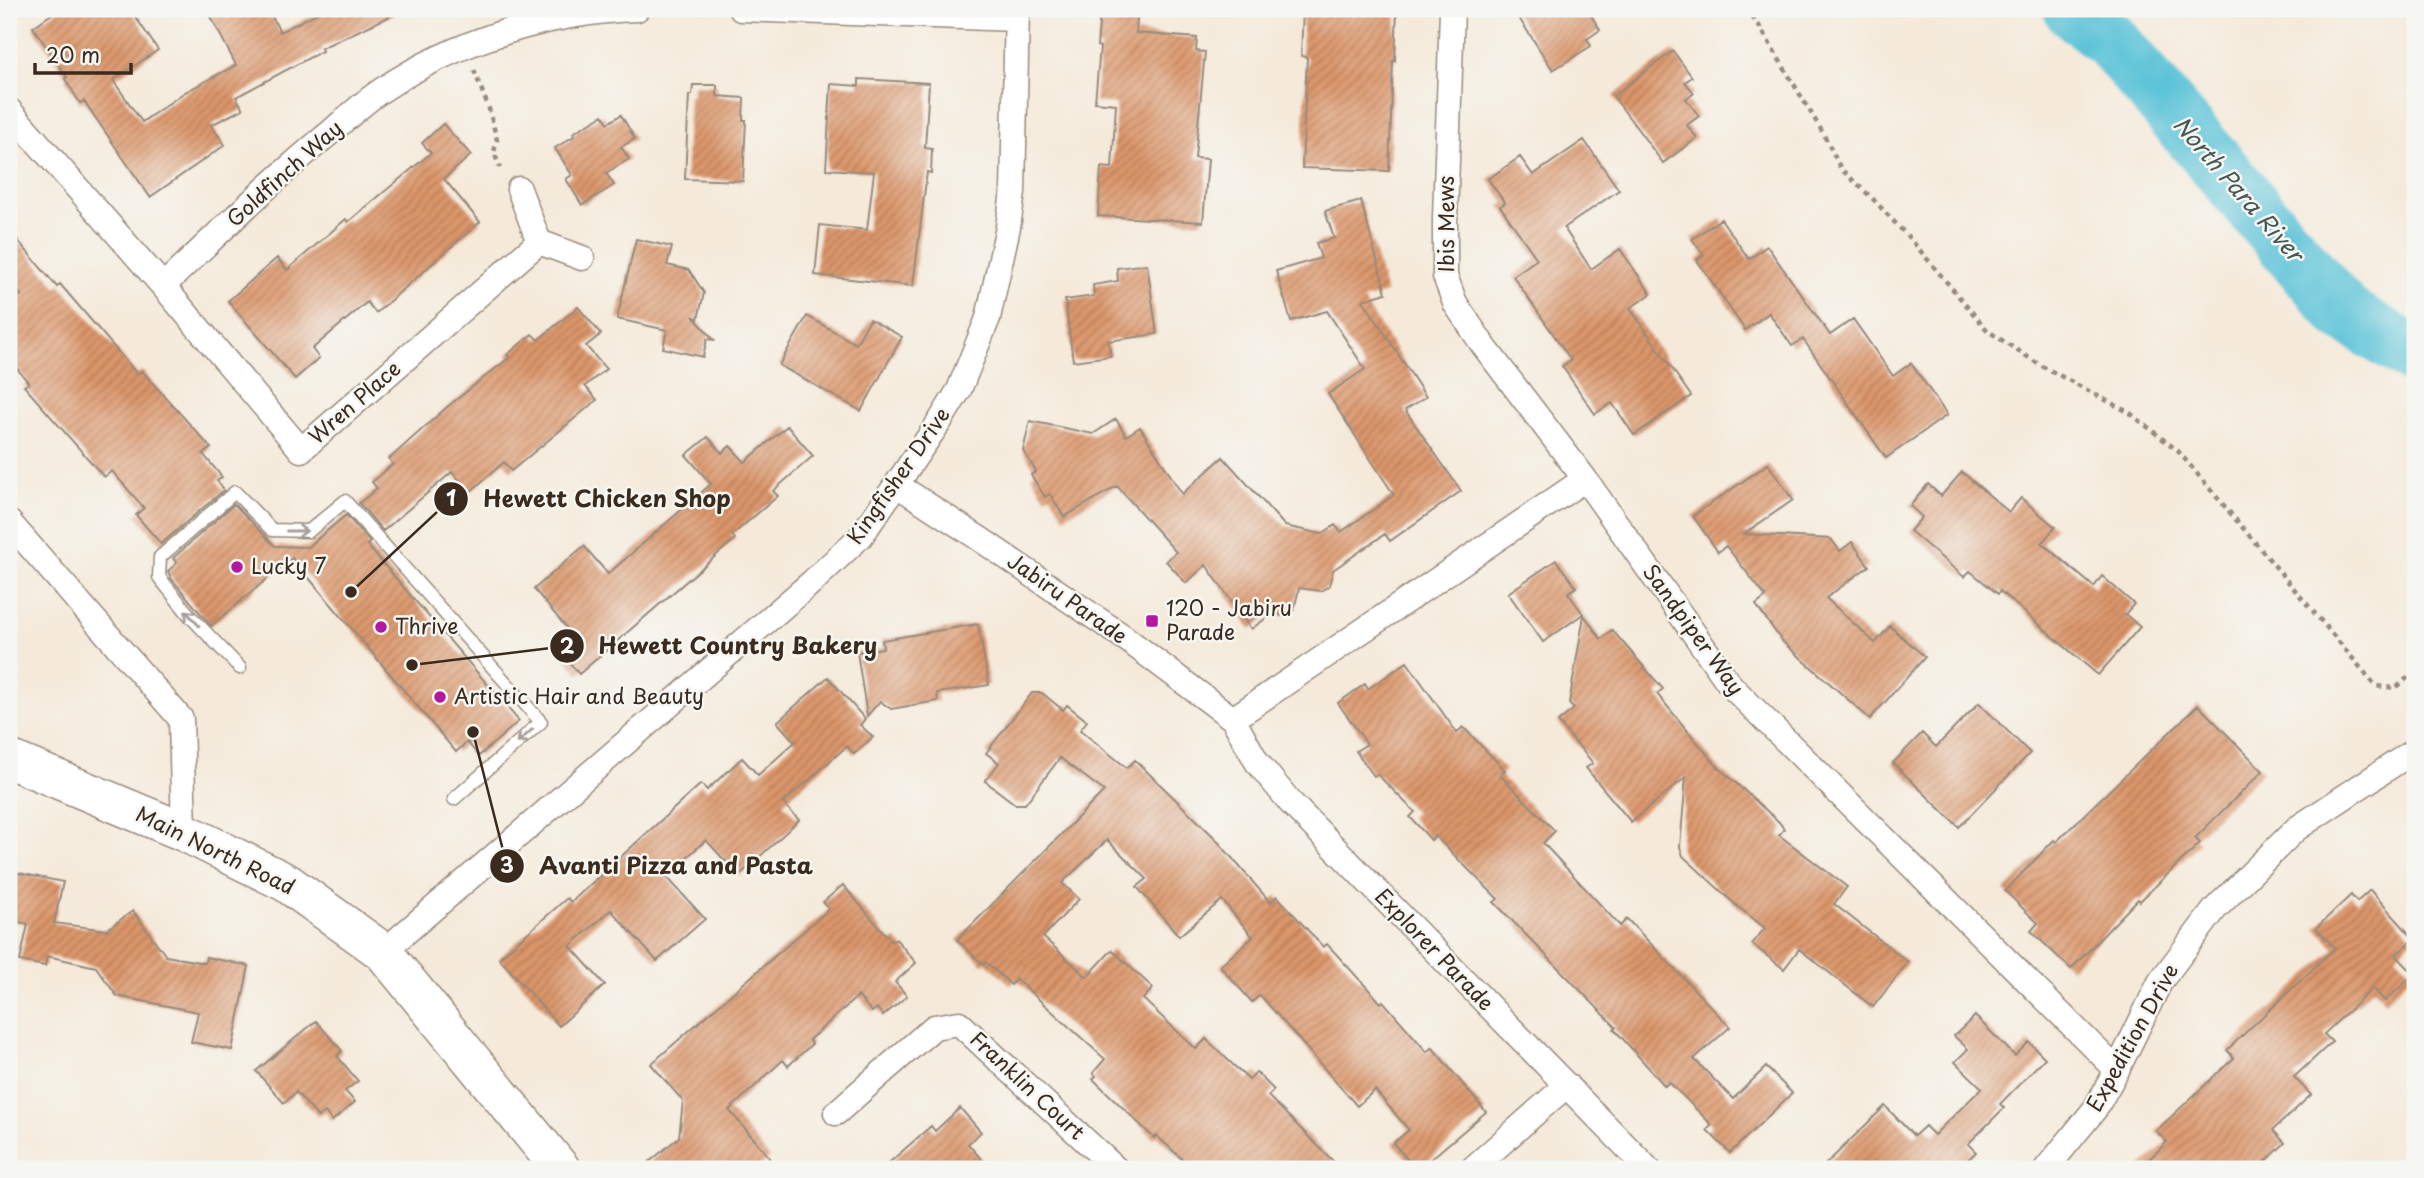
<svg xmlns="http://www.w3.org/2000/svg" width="2424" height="1178" font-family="'Playpen Sans',sans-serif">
	<defs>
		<pattern id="building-hatch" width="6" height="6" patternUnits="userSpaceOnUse" patternTransform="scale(1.75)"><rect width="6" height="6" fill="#dc966b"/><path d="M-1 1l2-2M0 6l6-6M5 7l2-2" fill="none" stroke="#b47b57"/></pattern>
	</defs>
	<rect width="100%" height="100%" fill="#f6f6f2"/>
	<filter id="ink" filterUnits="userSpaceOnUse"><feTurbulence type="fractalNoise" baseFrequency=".0143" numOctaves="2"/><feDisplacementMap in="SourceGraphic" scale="14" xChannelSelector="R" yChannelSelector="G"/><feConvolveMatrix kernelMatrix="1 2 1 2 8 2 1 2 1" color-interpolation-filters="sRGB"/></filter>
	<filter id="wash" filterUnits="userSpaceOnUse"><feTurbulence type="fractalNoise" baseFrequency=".00686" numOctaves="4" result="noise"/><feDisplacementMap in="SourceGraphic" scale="28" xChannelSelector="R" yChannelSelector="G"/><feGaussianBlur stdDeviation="1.57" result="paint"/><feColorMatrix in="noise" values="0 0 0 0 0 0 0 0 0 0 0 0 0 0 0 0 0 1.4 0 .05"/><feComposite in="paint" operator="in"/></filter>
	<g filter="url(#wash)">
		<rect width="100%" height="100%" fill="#f5eada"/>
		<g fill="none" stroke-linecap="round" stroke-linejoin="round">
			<path stroke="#5bc3d8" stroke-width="58" d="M 2072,9 L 2110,40 L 2344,313 L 2415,356"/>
		</g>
		<g id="blocks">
			<path fill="url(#building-hatch)" d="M 59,9 L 130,9 L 158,50 L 113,80 L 142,122 L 185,92 L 236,65 L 207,9 L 268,9 L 280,32 L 325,9 L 406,9 L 321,48 L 322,51 L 236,97 L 243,109 L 211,125 L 225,145 L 150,197 L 84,101 L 80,103 L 65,79 L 67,77 L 33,27 Z
				M 1303,9 L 1397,9 L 1395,61 L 1393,61 L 1389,171 L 1302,168 L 1307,57 L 1301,56 Z
				M 1513,9 L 1587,9 L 1600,30 L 1587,39 L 1591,46 L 1553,70 Z
				M 1100,14 L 1137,17 L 1136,33 L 1197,38 L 1196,51 L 1205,52 L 1195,158 L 1208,159 L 1203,222 L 1098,216 L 1101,167 L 1112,168 L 1116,104 L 1095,102 L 1100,47 L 1097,46 Z
				M 1673,51 L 1692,77 L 1685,82 L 1694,93 L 1686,99 L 1699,116 L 1687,125 L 1697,138 L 1663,163 L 1613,96 Z
				M 859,79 L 929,83 L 925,148 L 932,149 L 931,173 L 927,172 L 913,286 L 815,275 L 820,225 L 867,230 L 874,172 L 826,169 L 831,84 L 859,86 Z
				M 693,85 L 717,85 L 717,96 L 744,98 L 743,120 L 746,120 L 743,181 L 685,179 L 689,95 L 692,95 Z
				M 603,115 L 608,123 L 621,115 L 635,139 L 621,147 L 629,159 L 606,173 L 614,185 L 582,205 L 566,179 L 572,175 L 555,148 L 574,136 L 573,133 Z
				M 443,124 L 471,155 L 444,179 L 480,222 L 376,313 L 367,302 L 312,349 L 319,358 L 295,379 L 228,301 L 277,258 L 287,270 L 346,219 L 348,222 L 431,153 L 422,143 Z
				M 1584,140 L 1619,190 L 1564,228 L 1591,269 L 1620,249 L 1651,294 L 1630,308 L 1691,396 L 1634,435 L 1612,403 L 1595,414 L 1562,366 L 1571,360 L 1513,276 L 1537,259 L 1500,206 L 1505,203 L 1488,179 L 1520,157 L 1533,175 Z
				M 1361,201 L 1386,293 L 1363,300 L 1426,397 L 1405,410 L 1461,491 L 1390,541 L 1385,534 L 1333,570 L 1329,586 L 1321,591 L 1299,588 L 1294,610 L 1285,616 L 1272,614 L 1251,629 L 1206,565 L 1186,583 L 1166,561 L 1176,552 L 1117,486 L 1064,517 L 1050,494 L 1045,497 L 1031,475 L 1036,471 L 1023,451 L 1030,421 L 1093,434 L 1116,419 L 1126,436 L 1140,427 L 1182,494 L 1223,457 L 1285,526 L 1322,534 L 1335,525 L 1341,532 L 1394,495 L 1328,394 L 1365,369 L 1327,311 L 1291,321 L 1276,271 L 1321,258 L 1316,243 L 1334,238 L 1325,211 Z
				M 1721,219 L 1749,259 L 1767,246 L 1830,335 L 1853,319 L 1893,376 L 1911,363 L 1947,415 L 1886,458 L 1803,339 L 1792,346 L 1769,313 L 1745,330 L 1697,260 L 1704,255 L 1692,239 Z
				M 9,230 L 57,287 L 60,284 L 137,374 L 142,371 L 211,448 L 203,454 L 222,477 L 217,481 L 224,490 L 161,544 L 136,515 L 144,508 L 112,471 L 104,477 L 24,386 L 29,383 L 9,359 L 9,305 L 21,295 L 9,281 Z
				M 636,239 L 672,247 L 667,265 L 689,270 L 704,293 L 698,319 L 693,316 L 714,340 L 707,339 L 703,357 L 663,348 L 667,330 L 617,319 Z
				M 1147,264 L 1157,334 L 1108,341 L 1111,356 L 1073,361 L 1065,300 L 1094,296 L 1093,285 L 1118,281 L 1117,268 Z
				M 578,307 L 601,334 L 586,346 L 606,369 L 585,386 L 597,400 L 511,471 L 504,462 L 470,492 L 452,472 L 383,531 L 359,503 L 377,488 L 372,482 L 393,464 L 389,459 L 447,407 L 510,357 L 507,355 L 532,334 L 538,340 Z
				M 807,316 L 856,344 L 870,319 L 902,337 L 861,411 L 779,365 Z
				M 787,426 L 813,456 L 773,491 L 778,496 L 732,535 L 735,539 L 579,674 L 555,646 L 571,633 L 534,589 L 584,546 L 608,574 L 711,484 L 686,455 L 708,437 L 722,453 L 730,446 L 745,462 Z
				M 1768,464 L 1793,500 L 1744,534 L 1831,539 L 1840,551 L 1852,542 L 1869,566 L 1826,598 L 1875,643 L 1890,626 L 1925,657 L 1870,719 L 1783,642 L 1756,605 L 1766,597 L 1726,546 L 1718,552 L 1693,516 Z
				M 1962,472 L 2009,512 L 2021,498 L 2055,527 L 2042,543 L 2094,587 L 2102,576 L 2134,604 L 2125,614 L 2140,627 L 2098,675 L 2000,591 L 1998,594 L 1970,571 L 1964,577 L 1910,531 L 1922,517 L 1910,506 L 1928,484 L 1941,496 Z
				M 234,504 L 275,546 L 308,547 L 346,515 L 370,542 L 367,545 L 519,721 L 479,756 L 467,742 L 456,752 L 292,558 L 211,626 L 171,578 L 168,571 L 177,563 L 173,558 Z
				M 1556,560 L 1576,587 L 1568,593 L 1583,614 L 1543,642 L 1508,593 Z
				M 1584,615 L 1601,639 L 1612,630 L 1663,689 L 1657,694 L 1716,765 L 1779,822 L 1784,829 L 1779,835 L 1847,887 L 1834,904 L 1908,962 L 1873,1007 L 1799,949 L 1784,969 L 1752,944 L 1765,928 L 1737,906 L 1683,856 L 1680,847 L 1686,777 L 1631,822 L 1586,768 L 1593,763 L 1558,722 L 1574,709 L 1569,704 Z
				M 978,624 L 989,685 L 937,693 L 938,701 L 891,709 L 880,701 L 867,716 L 857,652 L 883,648 L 882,640 Z
				M 1407,662 L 1457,733 L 1463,727 L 1505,770 L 1500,775 L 1555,831 L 1543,843 L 1620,926 L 1627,919 L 1730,1027 L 1694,1059 L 1733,1099 L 1766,1067 L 1792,1093 L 1730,1153 L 1707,1130 L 1712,1125 L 1669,1082 L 1665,1086 L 1614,1029 L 1616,1027 L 1494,902 L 1498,899 L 1435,836 L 1431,840 L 1410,817 L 1415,812 L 1377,774 L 1374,776 L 1356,751 L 1367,744 L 1338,703 L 1365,684 L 1368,689 Z
				M 828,677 L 865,719 L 860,725 L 873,737 L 854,754 L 847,746 L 783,803 L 799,820 L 739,876 L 706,840 L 666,876 L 705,919 L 657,961 L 611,910 L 570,946 L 605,985 L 559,1026 L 499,958 L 567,898 L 571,902 L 701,784 L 707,790 L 742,758 L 758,775 L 795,742 L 777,722 Z
				M 1032,693 L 1042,693 L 1063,710 L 1067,705 L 1087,721 L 1080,730 L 1127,768 L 1135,760 L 1214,837 L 1270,902 L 1277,896 L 1323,947 L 1327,944 L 1381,1003 L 1383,1001 L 1427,1052 L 1432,1047 L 1486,1112 L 1419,1169 L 1416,1169 L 1393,1143 L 1409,1130 L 1375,1090 L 1357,1106 L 1260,995 L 1252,1002 L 1220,966 L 1253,937 L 1222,900 L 1179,936 L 1137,887 L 1147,879 L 1107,840 L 1062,883 L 1079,899 L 1043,937 L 1087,977 L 1112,950 L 1153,988 L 1143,999 L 1196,1049 L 1206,1039 L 1249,1080 L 1256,1072 L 1274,1090 L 1268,1096 L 1341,1169 L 1193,1169 L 1157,1136 L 1154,1138 L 1093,1079 L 1096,1076 L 1093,1073 L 1105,1059 L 1016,979 L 1011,985 L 986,962 L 984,965 L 957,940 L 1104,791 L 1060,758 L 1025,804 L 1015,804 L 985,781 L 999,763 L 986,753 Z
				M 1979,703 L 2030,753 L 1959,827 L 1893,763 L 1922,733 L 1936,747 Z
				M 2198,705 L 2263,771 L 2195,838 L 2200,843 L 2140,901 L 2138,899 L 2071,969 L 2031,931 L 2038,923 L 2005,891 L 2054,840 L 2056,842 Z
				M 9,871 L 63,882 L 54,923 L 106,930 L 133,911 L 166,956 L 205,963 L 206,957 L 249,966 L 232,1050 L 191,1042 L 198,1012 L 117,996 L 96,967 L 47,956 L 45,966 L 20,961 L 28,924 L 9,920 Z
				M 843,885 L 892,942 L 896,939 L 916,963 L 895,982 L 907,996 L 883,1016 L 877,1008 L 872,1012 L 858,996 L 809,1040 L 812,1044 L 788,1066 L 783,1060 L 729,1110 L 770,1158 L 757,1169 L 641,1169 L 679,1137 L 683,1101 L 651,1064 L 829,909 L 823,902 Z
				M 2370,890 L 2414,939 L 2396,955 L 2414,974 L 2385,1001 L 2373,988 L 2324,1034 L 2332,1042 L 2294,1077 L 2311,1095 L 2273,1130 L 2285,1143 L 2258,1169 L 2139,1169 L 2167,1142 L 2156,1131 L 2234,1058 L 2227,1050 L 2335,948 L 2316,928 L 2351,895 L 2357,902 Z
				M 1975,1016 L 2015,1056 L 2029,1042 L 2045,1058 L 2000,1104 L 2004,1108 L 1968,1144 L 1976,1152 L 1958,1169 L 1821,1169 L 1885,1106 L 1914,1136 L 1925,1126 L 1934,1135 L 1982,1088 L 1955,1062 L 1968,1049 L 1954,1036 Z
				M 316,1021 L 342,1051 L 337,1056 L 358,1081 L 345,1091 L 355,1102 L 332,1121 L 325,1112 L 318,1117 L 296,1092 L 284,1103 L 256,1071 Z
				M 960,1108 L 981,1132 L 968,1144 L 990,1169 L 882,1169 L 931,1126 L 935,1131 Z"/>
		</g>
	</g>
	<g filter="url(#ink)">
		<use href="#blocks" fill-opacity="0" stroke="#988a7c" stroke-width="2"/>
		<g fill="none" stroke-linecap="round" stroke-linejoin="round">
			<defs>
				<path id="lane" d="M 240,668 L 190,616 L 159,577 L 160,557 L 235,492 L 272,530 L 309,531 L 345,501 L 541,722 L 454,799"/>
				<path id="street" d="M 741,9 L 1016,19
					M 1452,9 L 1445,219 L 1445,276 L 1455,303 L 1483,345 L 1585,479
					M 9,110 L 163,286 C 219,233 273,179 332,131 C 348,117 364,102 382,90 C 455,41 550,12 637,9
					M 539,242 L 582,258
					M 163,286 L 301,450 L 539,242 L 519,189
					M 897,485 L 980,539 L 1125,638 L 1233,719 L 1257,762 L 1290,802 L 1648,1169
					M 9,522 L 181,719 L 184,832
					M 1233,719 L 1585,479 L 1731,686 L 2117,1070
					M 383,952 L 812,582 L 861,536 L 940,421 L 959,390 L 988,318 L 1008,227 L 1013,192 L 1017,9
					M 836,1113 L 934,1027 L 959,1023 L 1116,1169
					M 1472,1169 L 1567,1085
					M 2046,1169 L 2095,1109 L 2117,1070 L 2160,982 L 2215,909 L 2296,829 L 2415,750"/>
				<path id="primary" d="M 9,759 L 184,832 L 287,883 L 383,952 L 561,1169"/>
			</defs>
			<use href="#lane" stroke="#988a7c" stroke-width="15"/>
			<use href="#street" stroke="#988a7c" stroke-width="27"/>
			<use href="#primary" stroke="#988a7c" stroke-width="41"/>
			<path stroke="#988a7c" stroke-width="4.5" stroke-dasharray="5 5" stroke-linecap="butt" d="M 1745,9 L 1758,24 L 1823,133 L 1841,169 L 1872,198 L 1912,241 L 1988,331 L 2040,365 L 2130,413 L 2178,451 L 2376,686 L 2396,688 L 2415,671
				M 474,70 L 489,109 L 497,140 L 494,152 L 500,168"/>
			<use href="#lane" stroke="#fff" stroke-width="12"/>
			<use href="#street" stroke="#fff" stroke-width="24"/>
			<use href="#primary" stroke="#fff" stroke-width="38"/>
		</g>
		<defs><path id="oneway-shaft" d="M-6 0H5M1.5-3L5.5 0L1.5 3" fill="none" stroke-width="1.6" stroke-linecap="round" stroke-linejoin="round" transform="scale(1.75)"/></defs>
		<g stroke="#a79f9a">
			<use href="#oneway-shaft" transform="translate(297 531)"/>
			<use href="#oneway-shaft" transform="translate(192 618) rotate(-132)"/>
			<use href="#oneway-shaft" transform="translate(525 736) rotate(138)"/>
		</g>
	</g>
	<g fill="#b5179e" stroke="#f6f6f2" stroke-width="2.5">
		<circle cx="237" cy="567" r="7"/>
		<rect x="1145" y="614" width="14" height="14" rx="3.5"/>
		<circle cx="381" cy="627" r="7"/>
		<circle cx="440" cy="697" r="7"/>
	</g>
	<g text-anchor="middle" stroke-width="5" stroke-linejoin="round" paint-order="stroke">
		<g font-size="21" fill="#3b2a1e" stroke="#f6f6f2">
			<text transform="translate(285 174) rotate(-42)" y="7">Goldfinch Way</text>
			<text transform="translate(1447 224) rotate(-90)" y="7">Ibis Mews</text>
			<text transform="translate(355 403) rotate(-41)" y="7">Wren Place</text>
			<text transform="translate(899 476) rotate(-55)" y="7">Kingfisher Drive</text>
			<text transform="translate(1067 599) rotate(35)" y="7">Jabiru Parade</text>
			<text transform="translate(1693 630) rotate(54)" y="7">Sandpiper Way</text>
			<text transform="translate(215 851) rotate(26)" y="7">Main North Road</text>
			<text transform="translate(1434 950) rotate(46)" y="7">Explorer Parade</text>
			<text transform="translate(2133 1038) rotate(-61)" y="7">Expedition Drive</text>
			<text transform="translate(1027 1086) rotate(43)" y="7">Franklin Court</text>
		</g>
		<g font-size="21" fill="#3b2a1e" stroke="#f6f6f2" text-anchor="start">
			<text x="251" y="574">Lucky 7</text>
			<text x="1166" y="616">120 - Jabiru<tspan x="1166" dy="24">Parade</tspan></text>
			<text x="395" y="634">Thrive</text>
			<text x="454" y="704">Artistic Hair and Beauty</text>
		</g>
		<g font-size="23" font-style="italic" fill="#455856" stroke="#f6f6f2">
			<text transform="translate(2238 189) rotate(49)" y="8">North Para River</text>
		</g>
	</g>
	<path fill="none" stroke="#3b2a1e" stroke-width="2.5" d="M351 592L451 499M412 665L567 646M473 732L507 866"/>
	<g fill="#3b2a1e" stroke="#f6f6f2" stroke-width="2.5">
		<circle cx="351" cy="592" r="7"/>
		<circle cx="412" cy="665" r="7"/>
		<circle cx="473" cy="732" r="7"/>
		<circle cx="451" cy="499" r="18"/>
		<circle cx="567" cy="646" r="18"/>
		<circle cx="507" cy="866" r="18"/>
	</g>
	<g font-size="21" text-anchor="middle" font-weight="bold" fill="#fff">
		<text x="451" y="506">1</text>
		<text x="567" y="654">2</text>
		<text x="507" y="873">3</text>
	</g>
	<g font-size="23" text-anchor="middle" font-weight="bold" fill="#3b2a1e" stroke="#f6f6f2" stroke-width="5" stroke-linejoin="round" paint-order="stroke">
		<text x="607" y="507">Hewett Chicken Shop</text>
		<text x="738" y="654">Hewett Country Bakery</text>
		<text x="676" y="874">Avanti Pizza and Pasta</text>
	</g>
	<rect width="2424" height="1178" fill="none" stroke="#f6f6f2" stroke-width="35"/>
	<path d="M35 63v10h96v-10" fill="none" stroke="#3b2a1e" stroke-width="3.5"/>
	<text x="46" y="63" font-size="21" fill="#3b2a1e" stroke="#f6f6f2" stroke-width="5" paint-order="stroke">20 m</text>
</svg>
